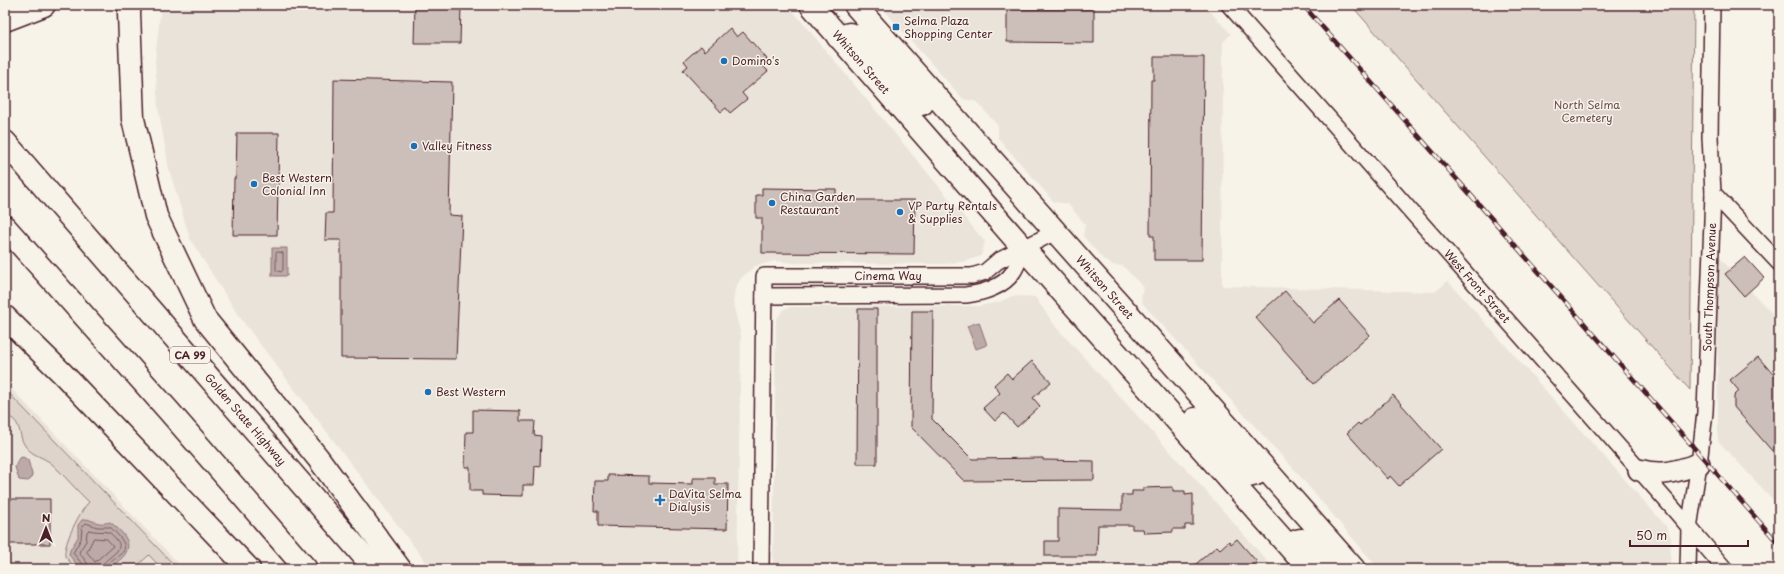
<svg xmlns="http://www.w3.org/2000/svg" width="1784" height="574" font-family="'Playpen Sans',sans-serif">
	<rect width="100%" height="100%" fill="#f7f3e8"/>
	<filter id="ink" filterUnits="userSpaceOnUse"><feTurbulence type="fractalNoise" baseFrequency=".025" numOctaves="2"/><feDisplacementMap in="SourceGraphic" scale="8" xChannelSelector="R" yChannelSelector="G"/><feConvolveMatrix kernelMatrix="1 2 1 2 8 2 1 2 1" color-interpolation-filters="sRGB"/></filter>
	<g filter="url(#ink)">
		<path fill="#eae3da" d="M 161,5 L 788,5 L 985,242 L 981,256 L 966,261 L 945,264 L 794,263 L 774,261 L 755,266 L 741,278 L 735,289 L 733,303 L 741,336 L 737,569 L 431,569 L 238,315 L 190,239 L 169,169 L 158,107 L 155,61 Z
			M 885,5 L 1204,5 L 1231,34 L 1223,42 L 1222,286 L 1435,292 L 1448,281 L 1666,526 L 1671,539 L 1670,569 L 1379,569 L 1292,467 L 1143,304 L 1141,296 L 1144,288 L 1123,266 L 1113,265 L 1103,259 L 1083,236 L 1085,224 L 1068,204 L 1054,202 L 998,138 L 998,126 L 977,102 L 963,99 L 887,14 Z
			M 1717,255 L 1779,321 L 1779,506 L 1718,441 Z
			M 1012,296 L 1035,297 L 1056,327 L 1197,481 L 1274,569 L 773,569 L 776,320 L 784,309 L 792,307 L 979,306 L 999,302 Z
			M 5,382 L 184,569 L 5,569 Z"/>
		<path fill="#ded4cc" stroke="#947a7c" d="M 1351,5 L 1694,5 L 1690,390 Z
			M 5,389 L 178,569 L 162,569 L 149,555 L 134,569 L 76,569 L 65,556 C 63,544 80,511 89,502 C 76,490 65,476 52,464 C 44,457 33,456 26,447 C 17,436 23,419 5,416 Z"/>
		<path fill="#bcaaa7" stroke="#8e7275" d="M 272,248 L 287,248 L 287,276 L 272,276 Z
			M 979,322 L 987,345 L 976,349 L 967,326 Z
			M 23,457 L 28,460 L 32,474 L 31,479 L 28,481 L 19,480 L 15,467 L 19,458 Z
			M 87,519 C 96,522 100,525 110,522 C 127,535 137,548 116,563 C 114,564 111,568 109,569 C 104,571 87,569 81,569 L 69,555 L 70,550 L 78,537 L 78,525 L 82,520 Z"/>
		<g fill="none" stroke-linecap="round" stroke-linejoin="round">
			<path stroke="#78575d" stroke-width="1" d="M 278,252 L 283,253 L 283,270 L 281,272 L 276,270 L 276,253 Z
				M 94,538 L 107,539 L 113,546 L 95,562 L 87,552 Z
				M 84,569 L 83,565 L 73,553 L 81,539 L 82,527 L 86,523 L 97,527 L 110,527 C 144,558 108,552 106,569
				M 89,569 L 87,563 L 79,552 L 86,541 L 87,532 L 89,530 C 95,532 103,531 108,532 C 111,533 114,537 116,539 C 128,552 102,557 101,569"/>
		</g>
		<path fill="#ccbfb9" stroke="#4a1f2b" d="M 415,5 L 461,5 L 460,43 L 414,43 Z
			M 1007,9 L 1094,9 L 1094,43 L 1007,42 Z
			M 730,28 L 737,37 L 743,32 L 767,59 L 761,64 L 768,71 L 742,93 L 747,99 L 730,113 L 726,108 L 721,112 L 683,70 L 688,66 L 684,61 L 701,46 L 705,51 Z
			M 1154,57 L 1204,57 L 1202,260 L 1154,260 L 1154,236 L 1150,236 L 1151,80 L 1154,80 Z
			M 334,79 L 452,82 L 449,215 L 462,216 L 456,359 L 341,358 L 341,240 L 325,240 L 326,213 L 333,213 Z
			M 237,133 L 279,133 L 277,235 L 233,235 L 234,178 L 236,178 Z
			M 762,188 L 836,189 L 836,200 L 915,200 L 914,254 L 762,253 L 762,218 L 756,218 L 756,195 L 762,195 Z
			M 1745,257 L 1764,278 L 1744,296 L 1725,274 Z
			M 1285,291 L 1313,323 L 1339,300 L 1370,335 L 1314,384 L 1255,317 Z
			M 858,309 L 877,309 L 877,464 L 857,464 Z
			M 912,311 L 933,311 L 932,419 L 972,459 L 1043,458 L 1043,460 L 1094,461 L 1094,480 L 964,481 L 911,427 Z
			M 1758,357 L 1779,381 L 1779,459 L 1734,407 L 1734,396 L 1739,391 L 1730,380 Z
			M 1032,361 L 1051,382 L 1033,398 L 1040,406 L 1017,427 L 1004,413 L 995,421 L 983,408 L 1000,393 L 994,385 L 1007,373 L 1012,379 Z
			M 1393,395 L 1441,449 L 1399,486 L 1390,476 L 1388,479 L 1347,433 L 1358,423 L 1360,425 Z
			M 473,410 L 520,411 L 520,421 L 535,421 L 534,435 L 541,436 L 540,467 L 535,466 L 534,485 L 523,485 L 523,496 L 482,495 L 482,491 L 470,491 L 470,467 L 465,467 L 466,432 L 473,432 Z
			M 608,475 L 649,476 L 649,483 L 693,484 L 693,478 L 715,478 L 715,484 L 728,484 L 727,529 L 598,526 L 598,511 L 594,511 L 595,481 L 608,481 Z
			M 1173,487 L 1173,491 L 1185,491 L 1185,495 L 1193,494 L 1193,525 L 1185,525 L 1185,529 L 1173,529 L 1173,532 L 1144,533 L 1143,529 L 1132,529 L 1132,525 L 1098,525 L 1097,556 L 1045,556 L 1045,541 L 1058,541 L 1058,509 L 1122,510 L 1122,495 L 1132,495 L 1132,491 L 1143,491 L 1143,488 Z
			M 5,499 L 50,499 L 50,544 L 5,544 Z
			M 1237,539 L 1257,562 L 1249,569 L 1190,569 L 1217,546 L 1220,549 L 1229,541 L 1231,544 Z"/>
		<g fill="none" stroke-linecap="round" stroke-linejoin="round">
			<defs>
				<g id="street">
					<path id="s1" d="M 1229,5 L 1671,506 L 1725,569"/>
					<path d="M 1713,193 L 1779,263"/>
					<path d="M 764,296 L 966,295 C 982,293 1004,287 1013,272 C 1018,265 1020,256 1024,249"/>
					<path id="s2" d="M 761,569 L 764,276 L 972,276 L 985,272 L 998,261 L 1055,232"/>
					<path id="s3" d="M 1688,569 L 1689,528 L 1699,464 L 1705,412 L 1713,193 L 1710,137 L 1712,5"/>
				</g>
				<path id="secondary" d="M 1639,470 C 1663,477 1677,471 1699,464"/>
				<g id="primary">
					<path id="s4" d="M 811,5 L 1024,249 L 1309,569"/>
					<path id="s5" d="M 855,5 L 1354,569"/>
					<path d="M 838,37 L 849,34 L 863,37 L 922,104"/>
					<path d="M 1195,419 L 1217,441 L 1238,467 L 1248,476 L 1256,474 L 1265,469"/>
					<path d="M 1289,545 C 1293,543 1298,539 1303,540 C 1311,542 1326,563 1332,569"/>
				</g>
				<g id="highway">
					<path d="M 130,5 L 129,13 L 133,119 L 156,216 L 205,319 L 318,458 L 400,569"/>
					<path d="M 5,20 L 44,5"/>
					<path id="s6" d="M 5,142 L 375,569"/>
					<path d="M 5,227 L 168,410 L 306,569"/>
					<path d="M 5,317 L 62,373 L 249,569"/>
				</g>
			</defs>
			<use href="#street" stroke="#4a1f2b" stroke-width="18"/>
			<use href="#secondary" stroke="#4a1f2b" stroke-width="24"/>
			<use href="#primary" stroke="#4a1f2b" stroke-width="25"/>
			<use href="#highway" stroke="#4a1f2b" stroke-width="25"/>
			<use href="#street" stroke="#f7f3e8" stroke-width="15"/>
			<use href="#secondary" stroke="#f7f3e8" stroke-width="21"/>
			<use href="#primary" stroke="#f7f3e8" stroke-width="22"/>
			<use href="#highway" stroke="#f7f3e8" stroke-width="22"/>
			<defs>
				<path id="rail" d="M 1303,5 L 1779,544"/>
			</defs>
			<use href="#rail" stroke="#4a1f2b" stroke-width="4.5"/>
			<use href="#rail" stroke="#f7f3e8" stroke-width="3" stroke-dasharray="9" stroke-linecap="butt"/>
		</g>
	</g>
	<g fill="#1f6fb2" stroke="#f7f3e8" stroke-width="1.5">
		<rect x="892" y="23" width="8" height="8" rx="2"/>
		<circle cx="724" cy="61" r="4"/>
		<circle cx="414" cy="146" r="4"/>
		<circle cx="254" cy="184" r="4"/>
		<circle cx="772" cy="203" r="4"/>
		<circle cx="900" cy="212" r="4"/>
		<circle cx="428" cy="392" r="4"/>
		<path d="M658 494h4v4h4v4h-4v4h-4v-4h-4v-4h4z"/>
	</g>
	<g text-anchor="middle" stroke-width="3" stroke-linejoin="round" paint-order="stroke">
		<rect fill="#f7f3e8" stroke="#7e5f64" stroke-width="1" x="170" y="347" width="40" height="16" rx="3"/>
		<g font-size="10" font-weight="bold" fill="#4a1f2b">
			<text x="190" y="359">CA 99</text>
		</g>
		<g font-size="11" fill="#4a1f2b" stroke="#f7f3e8" text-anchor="start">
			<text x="904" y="25">Selma Plaza<tspan x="904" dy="13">Shopping Center</tspan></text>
			<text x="732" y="65">Domino's</text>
			<text x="422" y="150">Valley Fitness</text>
			<text x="262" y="182">Best Western<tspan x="262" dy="13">Colonial Inn</tspan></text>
			<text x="780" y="201">China Garden<tspan x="780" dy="13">Restaurant</tspan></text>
			<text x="908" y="210">VP Party Rentals<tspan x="908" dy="13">&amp; Supplies</tspan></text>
			<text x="436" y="396">Best Western</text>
			<text x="669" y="498">DaVita Selma<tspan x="669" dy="13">Dialysis</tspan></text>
		</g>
		<g font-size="11" fill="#4a1f2b" stroke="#f7f3e8">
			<text dy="4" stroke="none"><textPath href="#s4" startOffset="76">Whitson Street</textPath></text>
			<text dy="4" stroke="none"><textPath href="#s2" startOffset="417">Cinema Way</textPath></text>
			<text dy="4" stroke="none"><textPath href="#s1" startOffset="375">West Front Street</textPath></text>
			<text dy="4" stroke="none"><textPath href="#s5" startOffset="377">Whitson Street</textPath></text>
			<text dy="4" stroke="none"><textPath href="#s3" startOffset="283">South Thompson Avenue</textPath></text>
			<text dy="4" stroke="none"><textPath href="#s6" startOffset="367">Golden State Highway</textPath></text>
		</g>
		<g font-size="11" fill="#6f4c53" stroke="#f7f3e8">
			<text x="1587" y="109">North Selma<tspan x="1587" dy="13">Cemetery</tspan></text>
		</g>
	</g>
	<rect width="1784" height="574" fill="none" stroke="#f7f3e8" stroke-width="20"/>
	<rect x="10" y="10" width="1764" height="554" fill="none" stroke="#4a1f2b" stroke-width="1.5" filter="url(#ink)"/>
	<g transform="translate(46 528)" stroke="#f7f3e8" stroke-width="3" paint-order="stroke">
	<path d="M0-3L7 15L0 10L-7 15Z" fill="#4a1f2b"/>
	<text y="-6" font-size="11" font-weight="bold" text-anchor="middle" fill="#4a1f2b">N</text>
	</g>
	<path d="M1630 540v6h118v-6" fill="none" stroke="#4a1f2b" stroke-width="2"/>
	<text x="1636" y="540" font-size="12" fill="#4a1f2b" stroke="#f7f3e8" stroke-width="3" paint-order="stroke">50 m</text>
</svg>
